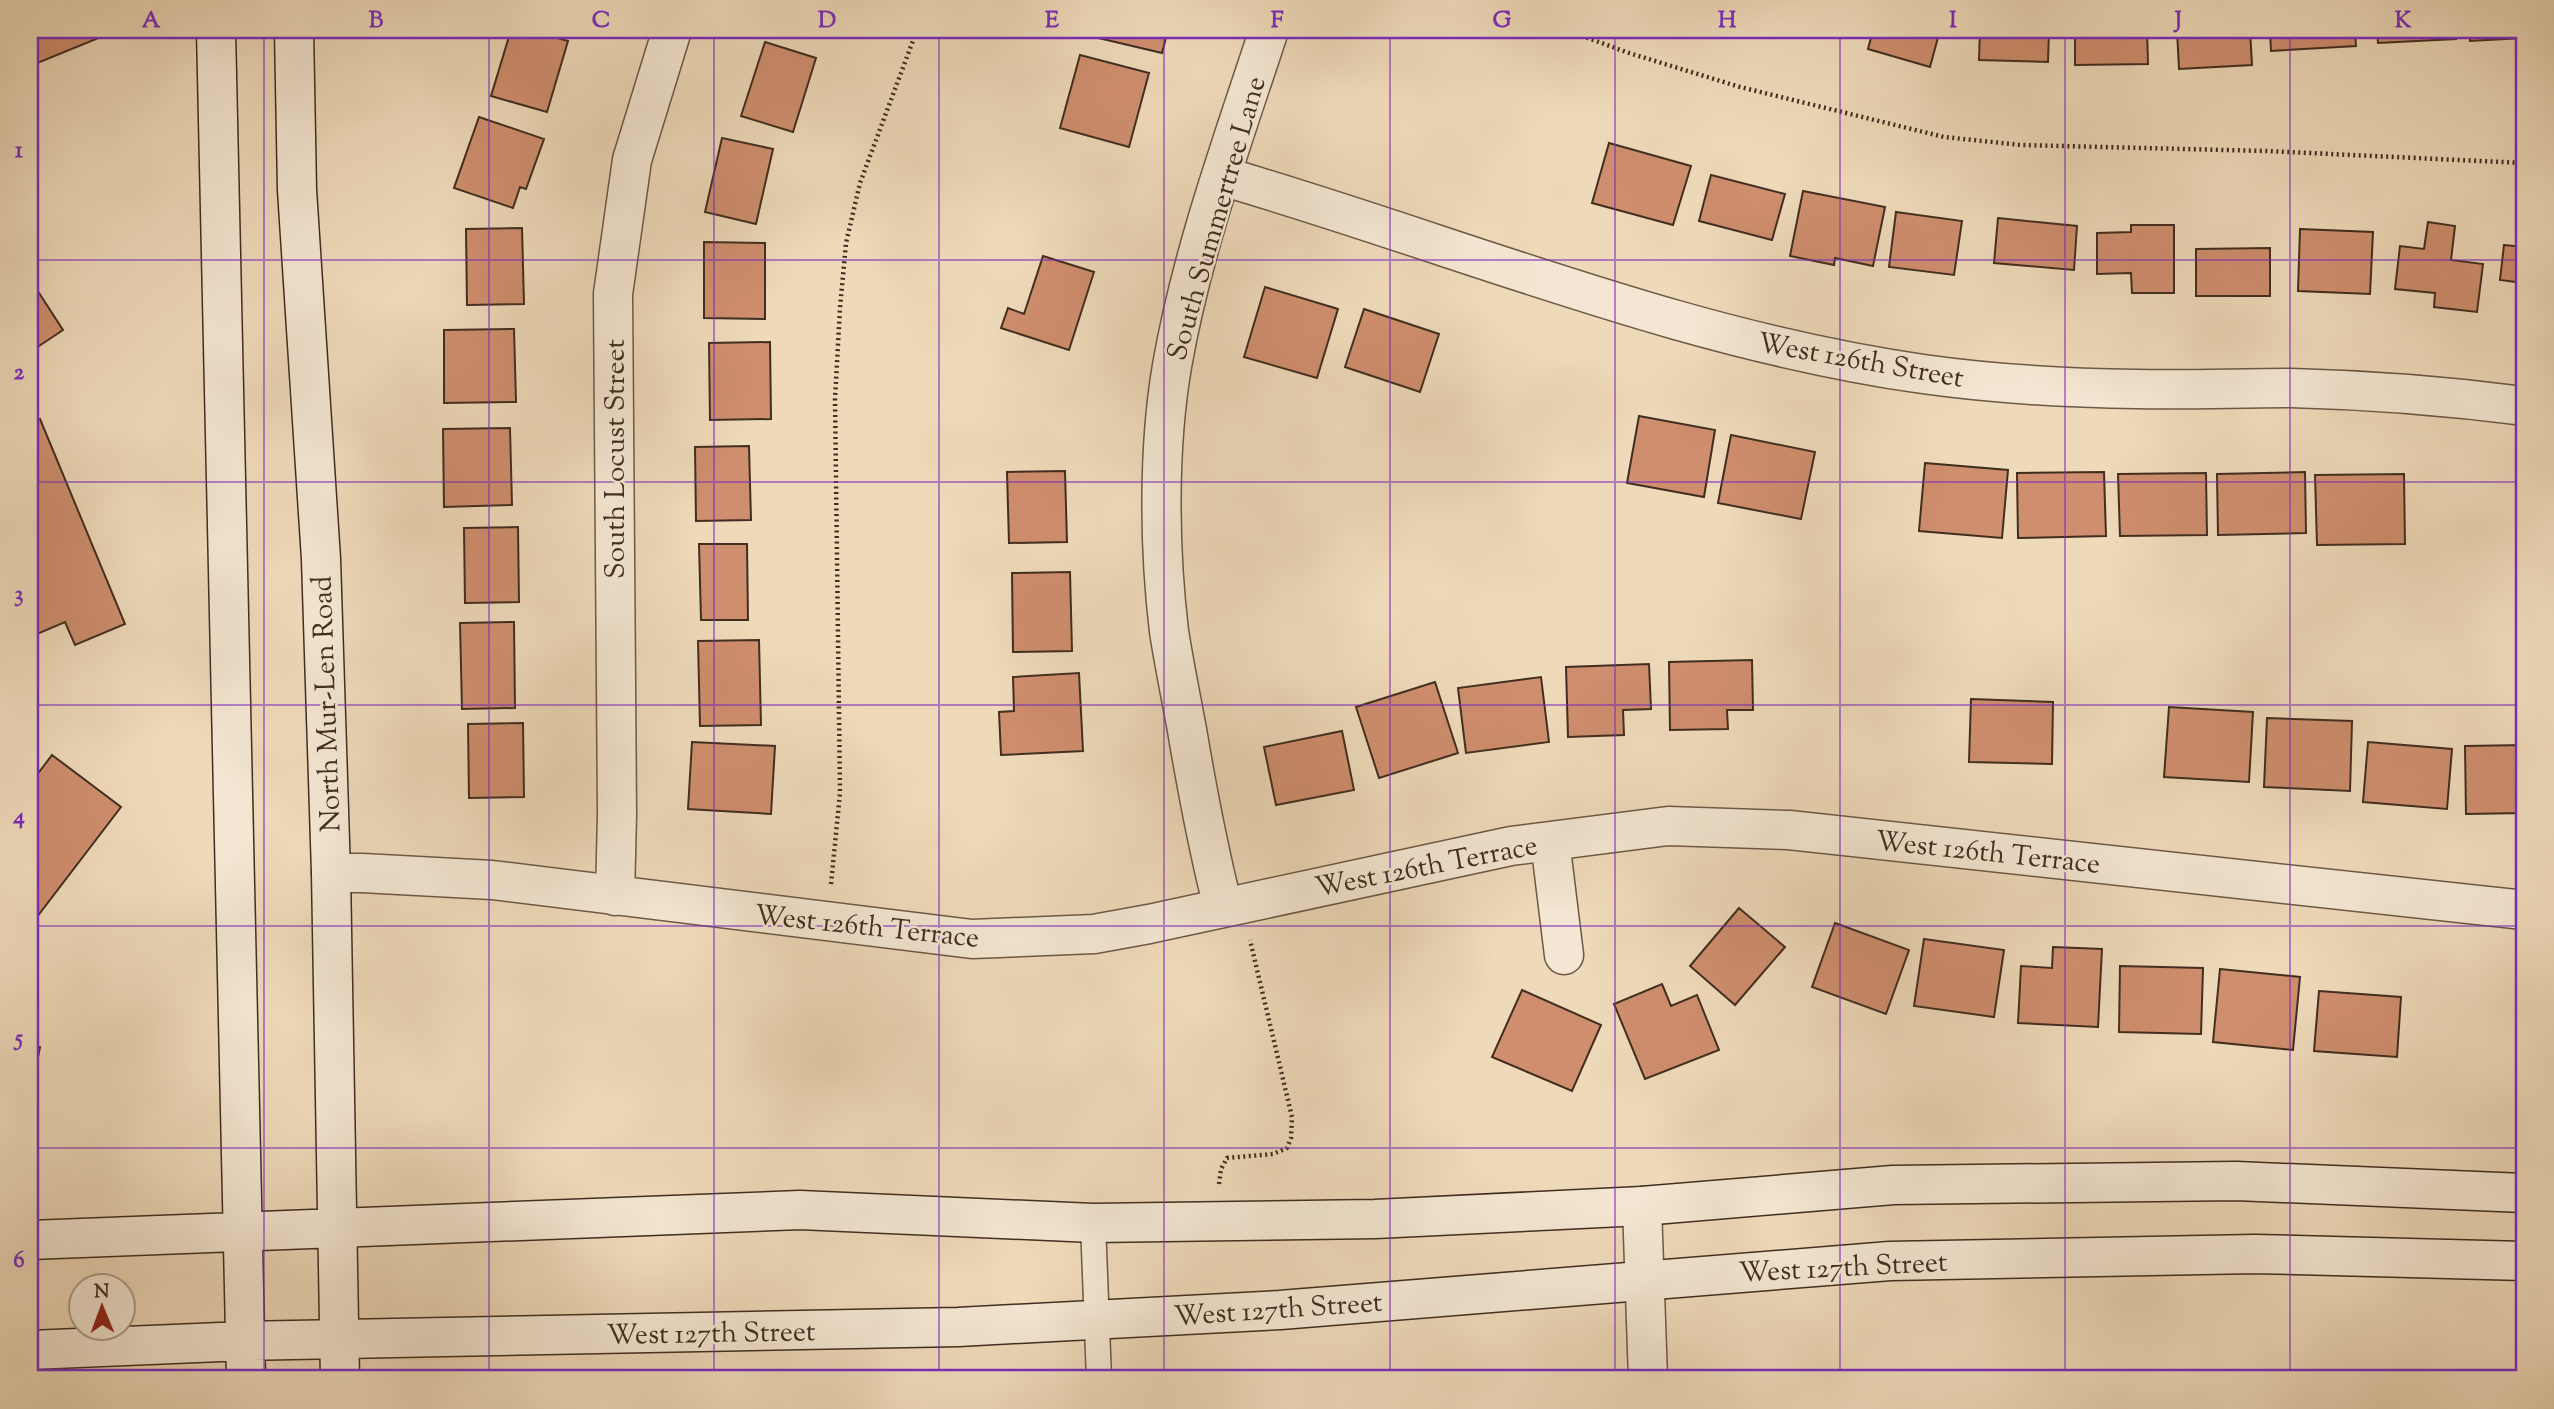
<svg xmlns="http://www.w3.org/2000/svg" width="2554" height="1409" font-family="'Sorts Mill Goudy',serif">
	<rect width="100%" height="100%" fill="#eed9b9"/>
	<filter id="stains"><feTurbulence type="fractalNoise" baseFrequency=".00286" numOctaves="4"/><feColorMatrix values="0 0 0 0 .2 0 0 0 0 .09 0 0 0 0 .02 0 0 0 .5 -.17"/></filter>
	<radialGradient id="worn" r=".72"><stop offset=".6" stop-color="#630" stop-opacity="0"/><stop offset="1" stop-color="#630" stop-opacity=".3"/></radialGradient>
	<path fill="#cf8e6e" stroke="#402e20" stroke-width="2" d="M 30,30 L 104,30 L 106,35 L 30,66 Z
		M 511,30 L 529,30 L 568,41 L 547,112 L 491,96 Z
		M 1092,30 L 1168,30 L 1162,53 L 1090,36 Z
		M 1873,30 L 1940,30 L 1930,67 L 1868,49 Z
		M 1980,30 L 2049,30 L 2048,62 L 1979,60 Z
		M 2075,30 L 2147,30 L 2148,64 L 2075,65 Z
		M 2177,30 L 2250,30 L 2252,65 L 2179,69 Z
		M 2270,30 L 2355,30 L 2356,46 L 2271,51 Z
		M 2377,30 L 2455,30 L 2456,39 L 2378,43 Z
		M 2470,30 L 2524,30 L 2524,38 L 2470,41 Z
		M 765,42 L 816,58 L 793,132 L 741,116 Z
		M 1080,55 L 1149,73 L 1129,147 L 1060,128 Z
		M 479,117 L 544,139 L 526,189 L 520,187 L 513,208 L 454,188 Z
		M 722,138 L 773,149 L 756,224 L 705,212 Z
		M 1609,143 L 1691,166 L 1673,225 L 1592,203 Z
		M 1711,175 L 1785,194 L 1772,240 L 1699,221 Z
		M 1803,191 L 1885,207 L 1873,266 L 1835,258 L 1834,265 L 1790,256 Z
		M 1896,212 L 1962,221 L 1954,275 L 1889,267 Z
		M 1998,218 L 2077,226 L 2074,270 L 1994,263 Z
		M 2428,222 L 2455,226 L 2451,260 L 2483,264 L 2477,312 L 2434,307 L 2435,293 L 2395,289 L 2400,246 L 2424,249 Z
		M 2131,225 L 2174,225 L 2174,293 L 2132,293 L 2131,273 L 2097,274 L 2097,233 L 2131,232 Z
		M 522,228 L 524,304 L 467,305 L 466,229 Z
		M 2300,229 L 2373,232 L 2370,294 L 2298,291 Z
		M 704,242 L 765,243 L 765,319 L 704,318 Z
		M 2504,245 L 2524,247 L 2524,283 L 2500,280 Z
		M 2270,248 L 2270,296 L 2196,296 L 2196,249 Z
		M 1043,256 L 1094,272 L 1069,350 L 1001,328 L 1008,308 L 1024,314 Z
		M 30,279 L 63,330 L 30,352 Z
		M 1265,287 L 1338,309 L 1317,378 L 1244,357 Z
		M 1364,309 L 1439,334 L 1420,392 L 1345,367 Z
		M 514,329 L 516,402 L 444,403 L 444,330 Z
		M 770,342 L 771,419 L 710,420 L 709,343 Z
		M 1639,416 L 1715,430 L 1704,497 L 1627,483 Z
		M 40,419 L 125,624 L 75,645 L 65,622 L 30,637 L 30,423 Z
		M 510,428 L 512,505 L 444,507 L 443,429 Z
		M 1731,435 L 1815,452 L 1801,519 L 1718,503 Z
		M 749,446 L 751,520 L 696,521 L 695,447 Z
		M 1925,463 L 2008,470 L 2002,538 L 1919,531 Z
		M 1065,471 L 1067,542 L 1009,543 L 1007,472 Z
		M 2104,472 L 2106,536 L 2018,538 L 2017,473 Z
		M 2305,472 L 2306,533 L 2218,535 L 2217,474 Z
		M 2206,473 L 2207,535 L 2120,536 L 2118,474 Z
		M 2404,474 L 2405,544 L 2317,545 L 2315,475 Z
		M 518,527 L 519,602 L 465,603 L 464,528 Z
		M 699,544 L 747,544 L 748,620 L 701,620 Z
		M 1070,572 L 1072,651 L 1013,652 L 1012,573 Z
		M 514,622 L 515,708 L 462,709 L 460,623 Z
		M 759,640 L 761,725 L 700,726 L 698,641 Z
		M 1752,660 L 1753,710 L 1727,710 L 1728,729 L 1670,730 L 1669,662 Z
		M 1649,664 L 1651,709 L 1623,710 L 1624,735 L 1568,737 L 1566,667 Z
		M 1079,673 L 1083,751 L 1001,755 L 999,712 L 1014,711 L 1013,677 Z
		M 1541,677 L 1549,742 L 1466,753 L 1458,688 Z
		M 1435,682 L 1458,753 L 1379,778 L 1356,707 Z
		M 1971,699 L 2053,702 L 2052,764 L 1969,762 Z
		M 2169,707 L 2253,712 L 2249,782 L 2164,777 Z
		M 2267,718 L 2352,721 L 2350,791 L 2264,787 Z
		M 523,723 L 524,797 L 469,798 L 468,724 Z
		M 1342,731 L 1354,790 L 1276,805 L 1264,747 Z
		M 692,742 L 775,746 L 771,814 L 688,809 Z
		M 2368,742 L 2452,749 L 2447,809 L 2363,802 Z
		M 2524,745 L 2524,813 L 2466,814 L 2465,746 Z
		M 52,755 L 121,807 L 30,926 L 30,784 Z
		M 1739,908 L 1785,947 L 1735,1005 L 1690,966 Z
		M 1835,923 L 1909,950 L 1886,1014 L 1812,987 Z
		M 1924,939 L 2004,950 L 1994,1017 L 1914,1006 Z
		M 2053,947 L 2102,949 L 2098,1027 L 2018,1023 L 2021,966 L 2052,968 Z
		M 2120,966 L 2203,968 L 2201,1034 L 2119,1032 Z
		M 2220,969 L 2300,977 L 2293,1050 L 2213,1042 Z
		M 1662,984 L 1671,1006 L 1697,995 L 1719,1050 L 1645,1079 L 1614,1004 Z
		M 1522,990 L 1601,1025 L 1572,1091 L 1492,1057 Z
		M 2319,991 L 2401,997 L 2397,1057 L 2314,1051 Z
		M 30,1045 L 40,1047 L 30,1098 Z"/>
	<g fill="none" stroke-linecap="round" stroke-linejoin="round">
		<defs>
			<path id="service" d="M 1093,1223 L 1099,1379"/>
			<path id="minor" d="M 1222,176 C 1455,244 1682,340 1923,374 C 1994,384 2066,388 2137,389 C 2188,390 2239,388 2291,388 C 2369,390 2447,396 2524,406
				M 1550,841 L 1564,955
				M 331,873 L 362,873 L 492,880 L 972,939 L 1094,934 L 1149,924 L 1511,846 L 1668,826 L 1789,830 L 2524,910
				M 615,896 L 617,814 L 613,294 L 632,160 L 672,30
				M 1223,907 C 1208,848 1197,789 1187,730 C 1181,697 1174,664 1169,631 C 1159,548 1158,448 1172,366 C 1192,251 1233,140 1269,30
				M 1642,1206 L 1648,1379"/>
			<path id="secondary" d="M 216,30 L 246,1379
				M 294,30 L 297,190 L 321,559 L 331,873 L 340,1379
				M 30,1240 L 800,1210 L 1093,1223 L 1375,1219 L 1642,1206 L 1893,1185 L 2236,1181 L 2524,1193
				M 30,1350 L 245,1341 L 958,1327 L 1280,1310 L 1890,1261 L 2255,1254 L 2524,1261"/>
		</defs>
		<use href="#service" stroke="#6c5946" stroke-width="27"/>
		<use href="#minor" stroke="#6c5946" stroke-width="41"/>
		<use href="#secondary" stroke="#402e20" stroke-width="41"/>
		<path stroke="#402e20" stroke-width="4.5" stroke-dasharray="2 3.5" stroke-linecap="butt" d="M 1566,30 L 1629,53 L 1740,87 L 1944,137 L 2021,145 L 2266,151 L 2524,163
			M 831,884 L 840,793 L 835,399 L 840,308 L 846,243 L 860,183 L 917,30
			M 1219,1184 L 1221,1169 L 1227,1158 L 1273,1154 L 1287,1148 L 1291,1138 L 1292,1117 L 1250,940"/>
		<use href="#service" stroke="#f4e6d2" stroke-width="24"/>
		<use href="#minor" stroke="#f4e6d2" stroke-width="38"/>
		<use href="#secondary" stroke="#f4e6d2" stroke-width="38"/>
	</g>
	<path fill="none" stroke="#7b2cbf" stroke-width="2" stroke-opacity="0.55" d="M 264,30 L 264,1379M 489,30 L 489,1379M 714,30 L 714,1379M 939,30 L 939,1379M 1164,30 L 1164,1379M 1390,30 L 1390,1379M 1615,30 L 1615,1379M 1840,30 L 1840,1379M 2065,30 L 2065,1379M 2290,30 L 2290,1379M 30,260 L 2524,260M 30,482 L 2524,482M 30,705 L 2524,705M 30,926 L 2524,926M 30,1148 L 2524,1148"/>
	<g text-anchor="middle" stroke-width="5" stroke-linejoin="round" paint-order="stroke">
		<g font-size="28" fill="#402e20" stroke="#f4e6d2">
			<text transform="translate(1215 218) rotate(-74)" y="10">South Summertree Lane</text>
			<text transform="translate(1861 359) rotate(10)" y="10">West 126th Street</text>
			<text transform="translate(614 459) rotate(-90)" y="10">South Locust Street</text>
			<text transform="translate(325 704) rotate(-92)" y="10">North Mur-Len Road</text>
			<text transform="translate(1988 851) rotate(6)" y="10">West 126th Terrace</text>
			<text transform="translate(1426 865) rotate(-11)" y="10">West 126th Terrace</text>
			<text transform="translate(867 925) rotate(6)" y="10">West 126th Terrace</text>
			<text transform="translate(1843 1266) rotate(-3)" y="10">West 127th Street</text>
			<text transform="translate(1278 1308) rotate(-4)" y="10">West 127th Street</text>
			<text transform="translate(711 1332) rotate(-1)" y="10">West 127th Street</text>
		</g>
	</g>
	<rect width="2554" height="1409" fill="none" stroke="#eed9b9" stroke-width="77"/>
	<g transform="translate(102 1307) rotate(359)"><circle r="33" fill="#f4e6d2" stroke="#ac9c8b" stroke-width="2"/>
	<path d="M0-5L12 26L0 18L-12 26Z" fill="#8f2418"/>
	<text y="-10" font-size="19" font-weight="bold" text-anchor="middle" fill="#402e20">N</text>
	</g>
	<rect x="38" y="38" width="2478" height="1332" fill="none" stroke="#7b2cbf" stroke-width="2.5"/>
	<g font-size="23" text-anchor="middle" font-weight="bold" fill="#7b2cbf">
		<text x="151" y="27">A</text>
		<text x="376" y="27">B</text>
		<text x="601" y="27">C</text>
		<text x="827" y="27">D</text>
		<text x="1052" y="27">E</text>
		<text x="1277" y="27">F</text>
		<text x="1502" y="27">G</text>
		<text x="1727" y="27">H</text>
		<text x="1953" y="27">I</text>
		<text x="2178" y="27">J</text>
		<text x="2403" y="27">K</text>
		<text x="19" y="157">1</text>
		<text x="19" y="379">2</text>
		<text x="19" y="601">3</text>
		<text x="19" y="823">4</text>
		<text x="19" y="1045">5</text>
		<text x="19" y="1267">6</text>
	</g>
	<rect width="100%" height="100%" filter="url(#stains)"/>
	<rect width="100%" height="100%" fill="url(#worn)"/>
</svg>
